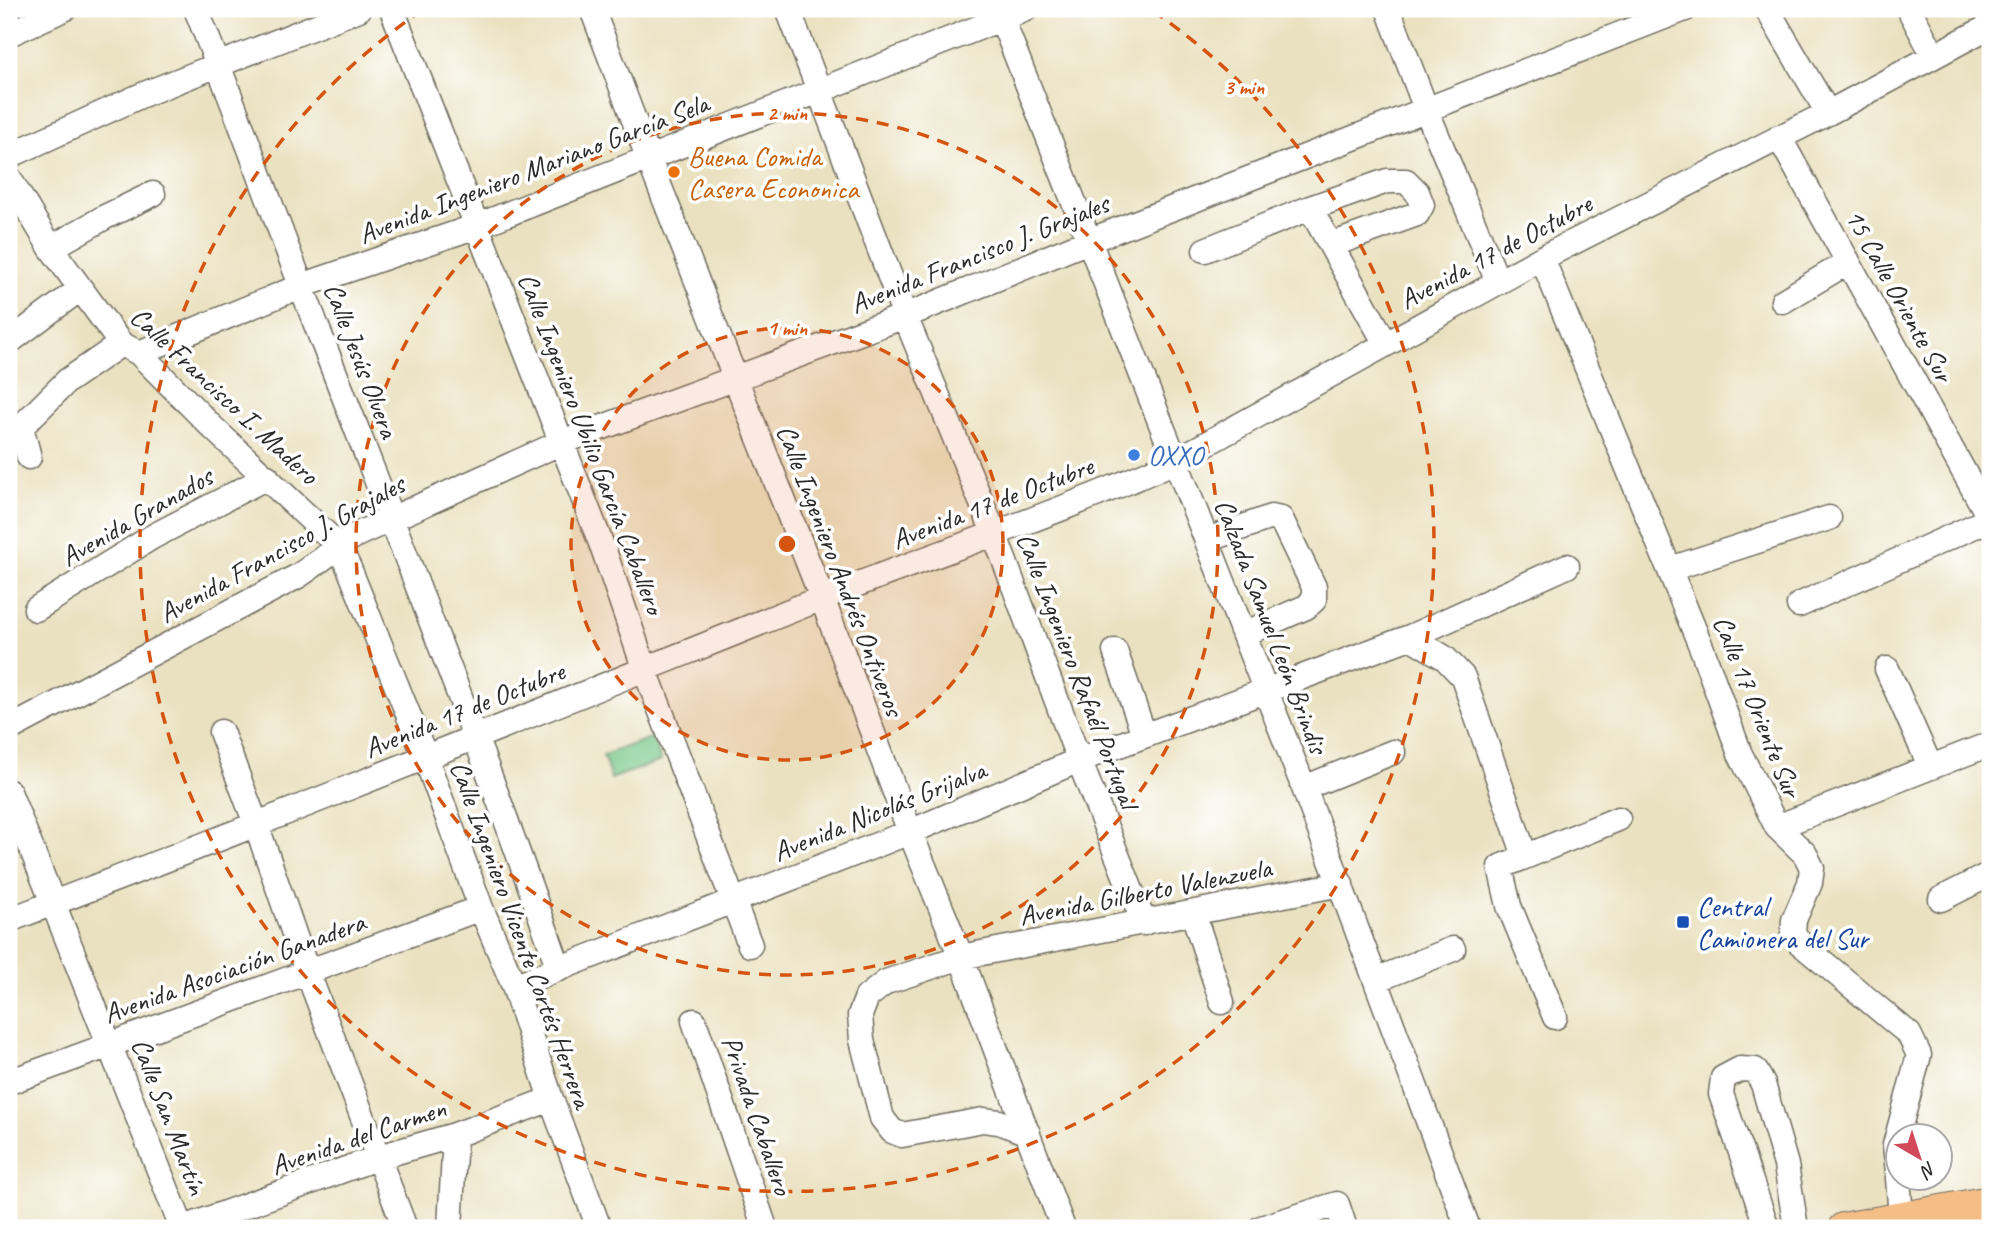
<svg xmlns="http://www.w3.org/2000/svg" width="1999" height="1237" font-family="Caveat,sans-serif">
	<rect width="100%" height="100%" fill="#fff"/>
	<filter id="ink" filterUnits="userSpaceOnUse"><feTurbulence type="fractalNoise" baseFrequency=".0143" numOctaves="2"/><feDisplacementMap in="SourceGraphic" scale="14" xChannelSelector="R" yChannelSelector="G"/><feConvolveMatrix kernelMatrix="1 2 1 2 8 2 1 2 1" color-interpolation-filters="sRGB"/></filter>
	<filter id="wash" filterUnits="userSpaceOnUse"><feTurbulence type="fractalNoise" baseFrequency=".00686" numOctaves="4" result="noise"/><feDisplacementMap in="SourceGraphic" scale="28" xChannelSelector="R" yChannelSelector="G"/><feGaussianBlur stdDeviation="1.57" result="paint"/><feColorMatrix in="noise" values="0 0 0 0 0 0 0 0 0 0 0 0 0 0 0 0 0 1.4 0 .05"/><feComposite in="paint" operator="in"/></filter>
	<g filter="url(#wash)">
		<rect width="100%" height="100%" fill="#eae1c0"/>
		<path fill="#78c787" stroke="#527959" stroke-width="2" d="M 653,737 L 661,761 L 611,779 L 603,755 Z"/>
	</g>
	<g filter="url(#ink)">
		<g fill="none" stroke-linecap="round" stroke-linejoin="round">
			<defs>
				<path id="minor" d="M 196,9 C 240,118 279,230 322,340 C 403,549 486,757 559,969
					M 392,9 L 604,551 L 645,670 L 750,945
					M 592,9 L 648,157 L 822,598 L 910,832 L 961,957 L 1063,1228
					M 788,9 L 905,316 L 994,533 L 1079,760 L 1144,923
					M 998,9 L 1304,788 L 1468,1228
					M 1388,9 L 1426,109 L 1498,282
					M 1767,9 L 1828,113
					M 1909,9 L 1934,56
					M 9,34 L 64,9
					M 1779,137 L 1990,519
					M 9,156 L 142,95 L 359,9
					M 9,178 L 51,248 L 121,344 L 139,353 L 212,427 L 338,545 L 349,568 L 425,756 L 481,908 L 514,986 L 551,1099 L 599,1228
					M 1310,208 L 1387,181 L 1406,181 L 1417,192 L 1422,205 L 1417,214 L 1331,245
					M 51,248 L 105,217 L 153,194
					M 1205,250 L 1310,208 L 1386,344
					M 1542,258 L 1702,649 L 1740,754 L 1777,827 L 1805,854 L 1812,868 L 1810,883 L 1794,920 L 1793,933 L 1800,943 L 1909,1034 L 1919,1055 L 1895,1145 L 1898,1172
					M 1783,301 L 1848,262
					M 9,342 L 80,289
					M 139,353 L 301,286 L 477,226 L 1026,9
					M 21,427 L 29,457
					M 9,439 L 67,381 L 121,344
					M 1207,540 L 1271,517 L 1281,519 L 1314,587 L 1314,600 L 1306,607 L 1244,634
					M 1670,569 L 1829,518
					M 1799,605 L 1990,519
					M 36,609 L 152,537 L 267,477
					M 1410,637 L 1445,658 L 1463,677 L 1525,856
					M 1115,651 L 1144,735
					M 1887,669 L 1930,766
					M 9,729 L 298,576 C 319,563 336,546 358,534 L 562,442 L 905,316 L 1091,240 L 1685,9
					M 221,732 L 256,824 L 307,971 L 405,1228
					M 1304,788 L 1393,752
					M 9,792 L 182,1228
					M 1777,827 L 1990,744
					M 1941,899 L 1990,874
					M 1193,913 L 1222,1002
					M 9,920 C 280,817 548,708 817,600 C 936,553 1059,514 1175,461 L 1542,258 L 1828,113 L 1990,26
					M 1376,980 L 1453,949
					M 514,986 L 910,832 L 1079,760 L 1410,637 L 1567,566
					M 1555,1017 L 1509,906 L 1500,867 L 1618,819
					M 694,1021 L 765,1228
					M 9,1082 L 481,908
					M 1028,1133 L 999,1122 L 983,1120 L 902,1135 L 892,1131 L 882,1118 L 862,1040 L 860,1015 L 867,997 L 886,982 L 961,957 L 1341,884
					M 1898,1178 L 1901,1217
					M 184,1228 L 379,1157 L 455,1135 L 551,1099
					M 450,1228 L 455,1135
					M 1261,1228 L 1337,1204 L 1345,1228
					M 1767,1228 L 1721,1094 L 1723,1078 L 1740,1069 L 1755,1070 L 1763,1084 L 1786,1165 L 1796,1228"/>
				<path id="major" d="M 1843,1228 L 1990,1201
					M 1973,1228 L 1990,1225"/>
			</defs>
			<use href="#minor" stroke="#6e6b5f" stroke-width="27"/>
			<use href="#major" stroke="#6e6b5f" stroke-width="32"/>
			<use href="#minor" stroke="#fff" stroke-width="24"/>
			<use href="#major" stroke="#f6be87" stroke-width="30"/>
		</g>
	</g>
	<circle cx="787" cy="544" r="216" fill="#d5540f" fill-opacity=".12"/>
	<g fill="none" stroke="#d5540f" stroke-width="3.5" stroke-dasharray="12 9">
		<circle cx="787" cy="544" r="216"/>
		<circle cx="787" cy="544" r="431"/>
		<path d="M1153 11A647 647 0 1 1 421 11"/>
	</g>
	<circle fill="#e8710a" stroke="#fff" stroke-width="2.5" cx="674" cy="172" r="7"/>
	<circle fill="#3f7fe0" stroke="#fff" stroke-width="2.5" cx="1134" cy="455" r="7"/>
	<rect fill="#1a4fb4" stroke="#fff" stroke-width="2.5" x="1676" y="915" width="14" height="14" rx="3.5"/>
	<g text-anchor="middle" stroke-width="7" stroke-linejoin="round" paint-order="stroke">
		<g font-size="28" fill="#c56008" stroke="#fff" text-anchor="start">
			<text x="688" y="166">Buena Comida<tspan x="688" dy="32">Casera Econonica</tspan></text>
		</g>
		<g font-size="28" fill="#2b2b2b" stroke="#fff">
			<text transform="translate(533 168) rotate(-21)" y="10">Avenida Ingeniero Mariano García Sela</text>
			<text transform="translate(1495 251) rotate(-28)" y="10">Avenida 17 de Octubre</text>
			<text transform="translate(979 253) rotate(-22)" y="10">Avenida Francisco J. Grajales</text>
			<text transform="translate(1900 295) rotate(61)" y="10">15 Calle Oriente Sur</text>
			<text transform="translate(362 360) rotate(69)" y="10">Calle Jesús Olvera</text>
			<text transform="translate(225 395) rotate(43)" y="10">Calle Francisco I. Madero</text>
			<text transform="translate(592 443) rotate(69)" y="10">Calle Ingeniero Ubilio García Caballero</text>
			<text transform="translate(992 502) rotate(-21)" y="10">Avenida 17 de Octubre</text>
			<text transform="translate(136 516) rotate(-30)" y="10">Avenida Granados</text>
			<text transform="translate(281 548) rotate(-29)" y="10">Avenida Francisco J. Grajales</text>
			<text transform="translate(841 570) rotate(69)" y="10">Calle Ingeniero Andrés Ontiveros</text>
			<text transform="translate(1272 626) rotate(69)" y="10">Calzada Samuel León Brindis</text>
			<text transform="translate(1078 670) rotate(69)" y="10">Calle Ingeniero Rafaél Portugal</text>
			<text transform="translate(1758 706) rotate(68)" y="10">Calle 17 Oriente Sur</text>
			<text transform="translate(464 709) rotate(-22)" y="10">Avenida 17 de Octubre</text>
			<text transform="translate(879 810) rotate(-22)" y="10">Avenida Nicolás Grijalva</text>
			<text transform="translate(1145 891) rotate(-11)" y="10">Avenida Gilberto Valenzuela</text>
			<text transform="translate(522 934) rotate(70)" y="10">Calle Ingeniero Vicente Cortés Herrera</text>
			<text transform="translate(234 967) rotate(-20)" y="10">Avenida Asociación Ganadera</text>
			<text transform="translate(758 1115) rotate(71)" y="10">Privada Caballero</text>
			<text transform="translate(170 1116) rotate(69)" y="10">Calle San Martín</text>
			<text transform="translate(358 1136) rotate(-19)" y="10">Avenida del Carmen</text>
		</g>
		<g font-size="28" fill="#366cbe" stroke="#fff" text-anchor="start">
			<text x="1148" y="465">OXXO</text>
		</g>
		<g font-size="28" fill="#164399" stroke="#fff" text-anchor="start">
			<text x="1697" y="916">Central<tspan x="1697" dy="32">Camionera del Sur</tspan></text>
		</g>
	</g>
	<circle cx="787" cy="544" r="10" fill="#d5540f" stroke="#fff" stroke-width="3.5"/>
	<g font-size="21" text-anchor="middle" font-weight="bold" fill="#d5540f" stroke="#fff" stroke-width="7" stroke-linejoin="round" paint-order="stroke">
		<text x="1244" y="94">3 min</text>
		<text x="787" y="120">2 min</text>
		<text x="787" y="335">1 min</text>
	</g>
	<rect width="1999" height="1237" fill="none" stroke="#fff" stroke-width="35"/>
	<g transform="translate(1919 1157) rotate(141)"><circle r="33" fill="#ffffff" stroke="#aaaaaa" stroke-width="2"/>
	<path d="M0-5L12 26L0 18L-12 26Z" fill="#d1495b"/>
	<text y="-10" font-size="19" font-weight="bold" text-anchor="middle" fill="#2b2b2b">N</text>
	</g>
</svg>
